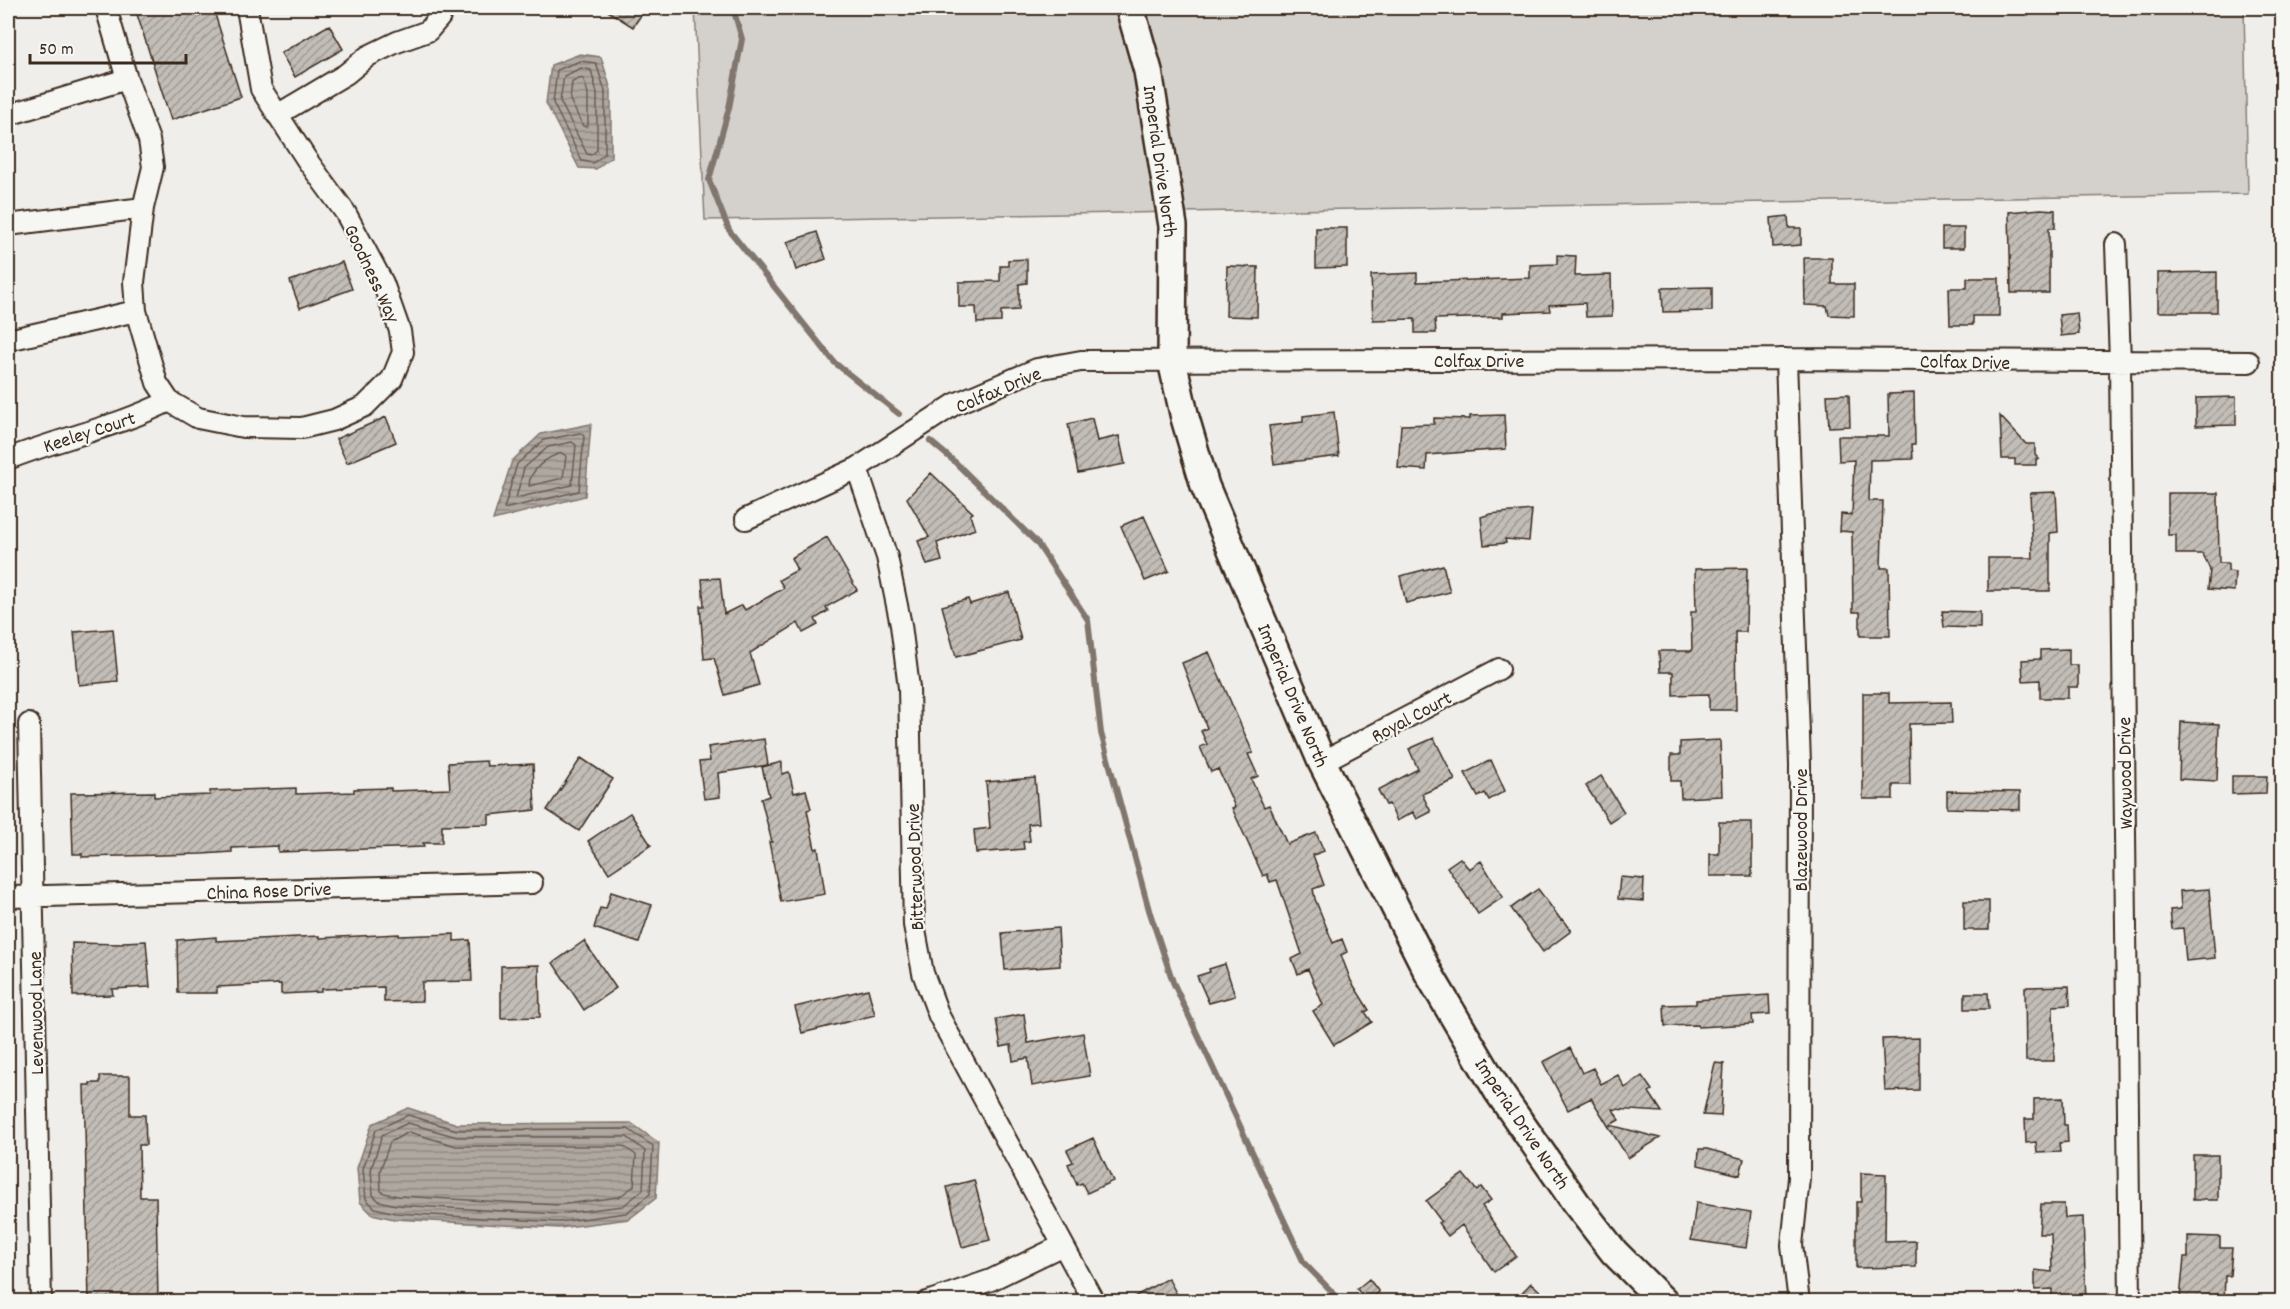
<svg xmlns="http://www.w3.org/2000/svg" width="2290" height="1309" font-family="Dekko,sans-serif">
	<defs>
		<pattern id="water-rules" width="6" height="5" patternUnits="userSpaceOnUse" patternTransform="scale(1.5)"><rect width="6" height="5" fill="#afa8a1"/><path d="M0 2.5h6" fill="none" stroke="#908983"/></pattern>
		<pattern id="building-hatch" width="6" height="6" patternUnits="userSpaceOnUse" patternTransform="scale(1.5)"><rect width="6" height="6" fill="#c2bdb7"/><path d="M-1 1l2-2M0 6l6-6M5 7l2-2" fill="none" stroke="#9f9a94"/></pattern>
	</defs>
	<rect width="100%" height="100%" fill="#efeeea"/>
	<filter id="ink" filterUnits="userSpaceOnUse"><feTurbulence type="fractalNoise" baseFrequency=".0167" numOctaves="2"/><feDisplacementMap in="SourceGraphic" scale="12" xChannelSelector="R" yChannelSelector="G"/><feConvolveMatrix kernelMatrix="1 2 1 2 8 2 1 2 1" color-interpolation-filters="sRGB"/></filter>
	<g filter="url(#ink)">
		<path fill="#d4d1cc" stroke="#887e75" stroke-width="1.5" d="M 695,8 L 2244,8 L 2248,194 L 705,220 Z"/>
		<path fill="url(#water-rules)" stroke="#81766d" stroke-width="1.5" d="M 580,54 L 601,57 L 611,90 L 611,157 L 596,169 L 579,168 L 546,103 L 551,65 Z
			M 591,424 L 585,496 L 493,520 L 512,461 L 541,434 Z
			M 408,1108 L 457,1124 L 631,1123 L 659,1143 L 656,1198 L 629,1219 L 559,1228 L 394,1219 L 372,1214 L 360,1202 L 357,1168 L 372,1124 Z"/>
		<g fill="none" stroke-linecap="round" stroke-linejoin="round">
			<path stroke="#695c52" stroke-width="1.5" d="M 580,61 L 596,63 L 605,91 L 605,154 L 593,163 L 582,161 L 553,103 L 557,70 Z
				M 581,68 L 591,70 L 597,93 L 597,150 L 591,155 L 587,154 L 560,101 L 564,76 Z
				M 581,78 L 584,80 L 588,94 L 588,125 L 586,127 L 583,126 L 570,100 L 572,82 Z
				M 580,433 L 584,436 L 579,491 L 504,509 L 517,464 L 544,440 Z
				M 572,442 L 576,445 L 572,485 L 516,498 L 524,468 L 548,447 Z
				M 562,453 L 566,456 L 563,478 L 529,486 C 529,470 548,456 562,453 Z
				M 408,1115 L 457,1130 L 628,1129 L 653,1146 L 650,1194 L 626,1213 L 559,1222 L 395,1213 L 375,1208 L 366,1199 L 363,1169 L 376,1130 Z
				M 408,1123 L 457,1137 L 627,1137 L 645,1151 L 643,1190 L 623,1206 L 558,1214 L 396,1205 L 379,1201 L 373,1195 L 371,1170 L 382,1135 Z
				M 409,1132 L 456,1146 L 623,1146 L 636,1155 L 634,1186 L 619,1197 L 558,1205 L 398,1196 L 384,1193 L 381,1191 L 380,1171 L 390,1142 Z"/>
			<path stroke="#81766d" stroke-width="6" d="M 733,8 L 742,39 L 729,108 L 709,180 L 729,230 L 835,363 L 899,414
				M 930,441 L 955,462 L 1037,543 L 1088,620 L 1101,733 L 1149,910 L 1173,982 L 1304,1263 L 1342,1302"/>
		</g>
		<path fill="url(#building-hatch)" stroke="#3b2a1e" stroke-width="1.5" d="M 135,8 L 213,8 L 241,97 L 171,120 Z
			M 603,8 L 646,8 L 633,27 Z
			M 329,25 L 343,49 L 295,77 L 281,53 Z
			M 2041,209 L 2055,210 L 2055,228 L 2049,228 L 2049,293 L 2011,293 L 2009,212 Z
			M 1788,216 L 1789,228 L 1801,228 L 1801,245 L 1773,247 L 1771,218 Z
			M 1316,228 L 1347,228 L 1347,267 L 1316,268 Z
			M 1942,228 L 1964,228 L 1964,248 L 1942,248 Z
			M 817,232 L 826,259 L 796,270 L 787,242 Z
			M 1557,255 L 1576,256 L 1575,276 L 1611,275 L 1612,316 L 1586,317 L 1585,303 L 1549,305 L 1550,311 L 1503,313 L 1503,317 L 1435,319 L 1436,333 L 1415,333 L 1415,319 L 1373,320 L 1371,275 L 1417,273 L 1417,282 L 1530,278 L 1530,265 L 1557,264 Z
			M 1804,258 L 1832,258 L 1832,284 L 1854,284 L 1854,316 L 1829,315 L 1827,306 L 1805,305 Z
			M 1027,259 L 1027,283 L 1019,284 L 1019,310 L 1001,311 L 1001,322 L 977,323 L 976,307 L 959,307 L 959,282 L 1000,281 L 1000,266 L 1008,266 L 1008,260 Z
			M 342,262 L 352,289 L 300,308 L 290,281 Z
			M 1227,266 L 1258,267 L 1257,317 L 1226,316 Z
			M 2217,272 L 2217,312 L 2158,312 L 2158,273 Z
			M 1967,278 L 1999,278 L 1999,316 L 1973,316 L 1973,325 L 1950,325 L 1949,288 L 1967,288 Z
			M 1712,287 L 1712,311 L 1663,312 L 1662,288 Z
			M 2077,313 L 2079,334 L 2061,336 L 2059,315 Z
			M 1914,393 L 1915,444 L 1912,444 L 1913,459 L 1870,460 L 1869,501 L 1883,501 L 1881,568 L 1889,568 L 1890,636 L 1860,636 L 1860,612 L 1853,612 L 1852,532 L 1840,531 L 1841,514 L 1852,515 L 1854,460 L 1839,461 L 1838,436 L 1889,436 L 1888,394 Z
			M 1849,394 L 1850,426 L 1829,427 L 1827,395 Z
			M 2236,397 L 2236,425 L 2196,426 L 2196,398 Z
			M 1334,412 L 1339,456 L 1274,464 L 1269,426 L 1303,422 L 1303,416 Z
			M 1504,415 L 1506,449 L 1427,455 L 1426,470 L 1398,468 L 1401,425 L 1434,424 L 1434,418 L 1470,419 L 1470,416 Z
			M 2000,416 L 2026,444 L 2035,444 L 2035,455 L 2039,459 L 2036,459 L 2036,465 L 2015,465 L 2015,459 L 2002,459 Z
			M 386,417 L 396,442 L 347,463 L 336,439 Z
			M 1092,418 L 1097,441 L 1119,436 L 1125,464 L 1078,473 L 1068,424 Z
			M 931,473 L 973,513 L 970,515 L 975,529 L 937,543 L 942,561 L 927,565 L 918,541 L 929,537 L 907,498 Z
			M 2056,492 L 2058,532 L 2050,533 L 2050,591 L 1988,591 L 1988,558 L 2033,558 L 2030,493 Z
			M 2168,493 L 2218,493 L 2219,563 L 2228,563 L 2228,571 L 2235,572 L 2234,591 L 2208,589 L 2210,570 L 2203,554 L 2176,554 L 2176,535 L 2168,535 Z
			M 1532,510 L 1529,541 L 1505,539 L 1506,543 L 1484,545 L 1481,517 L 1490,514 Z
			M 1144,516 L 1169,571 L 1145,581 L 1121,526 Z
			M 827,537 L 857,590 L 826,607 L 828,611 L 815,619 L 818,625 L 803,633 L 798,623 L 750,653 L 759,685 L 725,695 L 714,658 L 704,659 L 700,606 L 704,606 L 702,579 L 720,578 L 724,614 L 742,605 L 745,610 L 784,588 L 779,580 L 797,570 L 791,558 Z
			M 1443,565 L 1450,592 L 1406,603 L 1400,576 Z
			M 1747,568 L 1746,632 L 1735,632 L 1736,710 L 1709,710 L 1709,694 L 1673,695 L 1673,672 L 1660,672 L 1659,651 L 1692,651 L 1691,612 L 1696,612 L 1695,569 Z
			M 1009,592 L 1021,640 L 956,657 L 942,606 L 968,599 L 970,604 Z
			M 1942,611 L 1980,612 L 1980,628 L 1944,627 Z
			M 113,629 L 118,681 L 79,685 L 74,632 Z
			M 2069,649 L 2069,665 L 2078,665 L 2078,687 L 2068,687 L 2068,698 L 2040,698 L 2040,680 L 2023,681 L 2022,660 L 2040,659 L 2040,650 Z
			M 1209,652 L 1253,753 L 1248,754 L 1258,776 L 1251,779 L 1264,807 L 1269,805 L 1287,844 L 1316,833 L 1324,851 L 1313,855 L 1324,885 L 1313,889 L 1315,899 L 1333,943 L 1342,939 L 1347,952 L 1341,955 L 1351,981 L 1369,1010 L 1365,1012 L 1372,1022 L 1334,1045 L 1313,1011 L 1323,1005 L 1308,969 L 1298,974 L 1292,959 L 1302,954 L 1277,880 L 1270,882 L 1267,874 L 1263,876 L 1232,808 L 1235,807 L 1218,769 L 1211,772 L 1200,747 L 1207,744 L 1201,731 L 1207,728 L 1182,663 Z
			M 1863,693 L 1889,693 L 1889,703 L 1951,702 L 1952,723 L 1909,724 L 1910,785 L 1893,785 L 1893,799 L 1863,799 Z
			M 2181,722 L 2219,724 L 2217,781 L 2179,779 Z
			M 1434,738 L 1455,780 L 1422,794 L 1431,812 L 1417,819 L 1413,812 L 1397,821 L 1389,804 L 1386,805 L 1378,790 L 1418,769 L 1409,749 Z
			M 764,739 L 768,765 L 718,773 L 720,797 L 704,799 L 699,762 L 710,761 L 708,747 Z
			M 1720,740 L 1722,796 L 1681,798 L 1680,781 L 1671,781 L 1671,755 L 1680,755 L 1680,742 Z
			M 581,758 L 613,779 L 579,831 L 547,810 Z
			M 1491,760 L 1505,791 L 1489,800 L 1485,793 L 1478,797 L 1465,773 Z
			M 486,761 L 487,766 L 533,764 L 535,810 L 489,815 L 489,824 L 442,825 L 442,843 L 423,843 L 424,847 L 278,852 L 278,846 L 232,848 L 232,852 L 202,854 L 82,857 L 82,854 L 73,854 L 71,793 L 154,792 L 154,797 L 210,795 L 210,791 L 296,788 L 296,794 L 354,792 L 354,789 L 391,788 L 391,791 L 450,789 L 448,763 Z
			M 782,762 L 782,774 L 789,772 L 794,793 L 806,790 L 811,809 L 807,810 L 815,849 L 818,848 L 825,894 L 781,902 L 769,842 L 772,842 L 761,799 L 769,796 L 762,767 Z
			M 1601,776 L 1624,812 L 1609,822 L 1586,786 Z
			M 2232,776 L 2267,776 L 2266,793 L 2232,794 Z
			M 1035,778 L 1039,823 L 1028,824 L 1030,841 L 1023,842 L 1024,849 L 976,853 L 974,830 L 990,828 L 986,782 Z
			M 1947,791 L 2020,792 L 2020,810 L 1947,808 Z
			M 630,813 L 651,845 L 609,873 L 588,841 Z
			M 1719,822 L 1752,822 L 1752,876 L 1710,876 L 1710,854 L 1719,854 Z
			M 1460,858 L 1469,869 L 1481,861 L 1503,897 L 1478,914 L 1447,867 Z
			M 1620,877 L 1644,879 L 1643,901 L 1618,899 Z
			M 1538,889 L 1561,920 L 1562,919 L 1571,931 L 1543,952 L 1511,908 Z
			M 2209,889 L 2215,958 L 2186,961 L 2183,928 L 2172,929 L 2170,910 L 2181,909 L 2180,891 Z
			M 611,892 L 652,905 L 639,943 L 594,928 L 600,908 L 606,909 Z
			M 1964,901 L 1989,901 L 1989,930 L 1964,930 Z
			M 1058,928 L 1060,966 L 1005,970 L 1002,933 Z
			M 399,934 L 399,936 L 454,934 L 454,941 L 470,940 L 472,981 L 422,982 L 422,1001 L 384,1002 L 384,987 L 321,989 L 321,992 L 281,994 L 281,984 L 217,987 L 217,993 L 178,993 L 177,940 L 216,937 L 216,941 L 319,936 L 319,938 Z
			M 146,941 L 150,987 L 112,989 L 113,995 L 73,996 L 72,943 L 123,944 L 123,942 Z
			M 584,941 L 616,988 L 584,1010 L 553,963 Z
			M 1225,964 L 1235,996 L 1209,1003 L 1197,976 L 1210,972 L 1209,969 Z
			M 539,965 L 540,1017 L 501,1018 L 501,966 Z
			M 2069,986 L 2070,1005 L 2053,1006 L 2054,1061 L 2026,1061 L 2025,987 Z
			M 868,989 L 875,1015 L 802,1033 L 795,1007 Z
			M 1965,993 L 1988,993 L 1989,1009 L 1965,1009 Z
			M 1769,995 L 1770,1014 L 1752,1015 L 1753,1024 L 1698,1027 L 1698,1025 L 1665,1026 L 1664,1005 L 1696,1004 L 1696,1000 Z
			M 1024,1014 L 1028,1043 L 1083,1033 L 1090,1076 L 1032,1086 L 1028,1058 L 1013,1061 L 1011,1045 L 1001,1047 L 996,1019 Z
			M 1919,1038 L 1919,1090 L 1885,1091 L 1882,1039 Z
			M 1570,1048 L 1582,1073 L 1593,1068 L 1601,1084 L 1618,1075 L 1625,1088 L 1642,1076 L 1652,1090 L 1649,1092 L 1662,1112 L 1613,1109 L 1619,1120 L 1610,1125 L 1660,1138 L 1628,1158 L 1591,1098 L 1568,1110 L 1543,1062 Z
			M 1715,1063 L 1724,1064 L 1721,1116 L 1703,1115 Z
			M 100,1076 L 130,1076 L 130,1115 L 145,1115 L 146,1145 L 139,1145 L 140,1197 L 156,1197 L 158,1302 L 89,1302 L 84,1085 L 90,1085 L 90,1083 L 100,1083 Z
			M 2063,1098 L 2064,1125 L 2067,1125 L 2068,1142 L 2059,1143 L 2060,1152 L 2037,1153 L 2036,1142 L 2026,1143 L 2025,1119 L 2034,1119 L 2034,1099 Z
			M 1093,1138 L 1113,1181 L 1087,1193 L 1082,1183 L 1077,1185 L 1068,1164 L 1073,1162 L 1067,1150 Z
			M 1699,1149 L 1707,1149 L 1744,1159 L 1740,1175 L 1698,1165 Z
			M 2193,1155 L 2218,1155 L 2218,1200 L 2193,1200 Z
			M 1861,1173 L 1886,1174 L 1885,1242 L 1916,1241 L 1916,1267 L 1856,1268 L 1856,1202 L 1861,1202 Z
			M 1463,1174 L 1477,1191 L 1481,1187 L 1491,1200 L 1482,1206 L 1516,1256 L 1494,1272 L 1462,1225 L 1448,1236 L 1438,1223 L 1441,1221 L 1426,1201 Z
			M 974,1180 L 990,1240 L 962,1247 L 947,1187 Z
			M 1696,1203 L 1751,1212 L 1746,1248 L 1691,1240 Z
			M 2041,1204 L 2064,1204 L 2065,1218 L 2083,1217 L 2086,1302 L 2052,1302 L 2052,1289 L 2035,1290 L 2035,1270 L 2052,1272 L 2051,1234 L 2039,1234 Z
			M 2188,1236 L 2220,1237 L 2220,1248 L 2232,1248 L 2230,1276 L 2225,1276 L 2224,1302 L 2182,1301 L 2180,1299 L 2184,1257 L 2188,1257 Z
			M 1168,1278 L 1181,1302 L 1125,1302 Z
			M 1369,1279 L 1379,1292 L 1367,1302 L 1357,1289 Z
			M 1531,1283 L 1552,1302 L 1513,1302 Z"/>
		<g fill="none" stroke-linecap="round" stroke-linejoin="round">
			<defs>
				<path id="street" d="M 106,8 L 127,79 L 149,140 L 153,167 L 143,208 L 134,282 L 136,311 L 157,383 L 169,401 L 198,418 L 243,427 L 302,428 L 334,420 L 365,406 L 392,379 L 403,352 L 400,331 L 383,283 L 345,212 L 307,160 L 261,89 L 247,8
					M 8,115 L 127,79
					M 277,115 L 346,74 L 368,56 L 397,42 L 428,31 L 440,17 L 441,8
					M 8,225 L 143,208
					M 2116,244 L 2120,362 L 2130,1302
					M 8,340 L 136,311
					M 1786,359 L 1800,764 L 1799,1178 L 1792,1245 L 1799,1302
					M 8,459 C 61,438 117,427 169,401
					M 857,468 L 887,557 L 901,625 L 909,688 L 914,925 L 923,973 L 939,1016 L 1094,1302
					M 746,519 L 857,468 L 955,404 L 1037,369 L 1081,361 L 1786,359 L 2249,362
					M 29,724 L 41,1302
					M 1322,762 L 1499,669
					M 8,897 L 532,883
					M 927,1302 L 991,1280 L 1063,1245"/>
				<path id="secondary" d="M 1130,8 L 1148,71 L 1173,226 L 1172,361 L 1185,418 L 1205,486 L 1322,762 L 1429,974 L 1498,1091 L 1576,1203 L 1614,1252 L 1664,1302"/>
			</defs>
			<use href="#street" stroke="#3b2a1e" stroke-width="24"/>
			<use href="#secondary" stroke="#3b2a1e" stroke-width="32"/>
			<use href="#street" stroke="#f6f6f2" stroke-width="20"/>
			<use href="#secondary" stroke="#f6f6f2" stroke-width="27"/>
		</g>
	</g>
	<g text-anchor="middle" stroke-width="4.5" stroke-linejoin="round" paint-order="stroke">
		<g font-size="20" fill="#3b2a1e" stroke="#f6f6f2">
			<text transform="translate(1161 161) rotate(82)" y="7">Imperial Drive North</text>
			<text transform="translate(373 273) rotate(65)" y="7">Goodness Way</text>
			<text x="1479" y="367">Colfax Drive</text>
			<text transform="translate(1965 361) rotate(1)" y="7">Colfax Drive</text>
			<text transform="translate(998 389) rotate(-23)" y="7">Colfax Drive</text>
			<text transform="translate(89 431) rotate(-18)" y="7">Keeley Court</text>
			<text transform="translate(1294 695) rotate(67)" y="7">Imperial Drive North</text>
			<text transform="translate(1411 716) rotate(-28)" y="7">Royal Court</text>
			<text transform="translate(2124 773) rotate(-91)" y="7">Waywood Drive</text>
			<text transform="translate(1800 830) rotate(-90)" y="7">Blazewood Drive</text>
			<text transform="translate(914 867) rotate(-92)" y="7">Bitterwood Drive</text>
			<text transform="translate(269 890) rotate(-2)" y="7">China Rose Drive</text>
			<text transform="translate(35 1013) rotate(-91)" y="7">Levenwood Lane</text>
			<text transform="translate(1523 1123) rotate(56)" y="7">Imperial Drive North</text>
		</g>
	</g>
	<rect width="2290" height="1309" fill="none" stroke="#f6f6f2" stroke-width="30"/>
	<rect x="15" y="15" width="2260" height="1279" fill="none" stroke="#3b2a1e" stroke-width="2" filter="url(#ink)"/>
	<path d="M30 54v9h156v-9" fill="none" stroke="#3b2a1e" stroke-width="3"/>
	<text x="39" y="54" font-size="18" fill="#3b2a1e" stroke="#f6f6f2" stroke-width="4.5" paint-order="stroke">50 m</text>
</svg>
